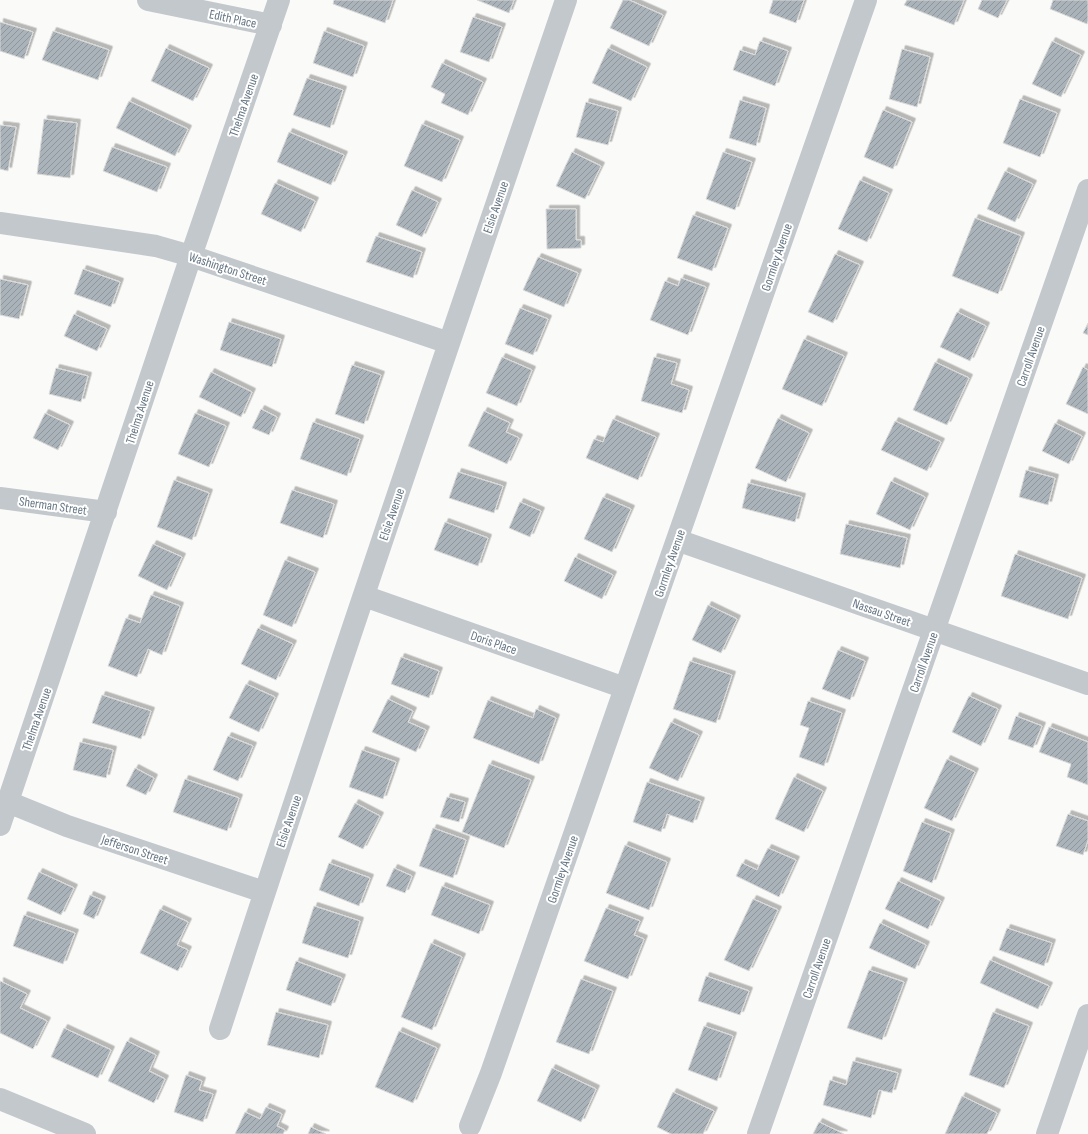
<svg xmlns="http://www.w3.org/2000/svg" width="1088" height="1134" font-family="'Sofia Sans Condensed',sans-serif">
	<defs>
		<pattern id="building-hatch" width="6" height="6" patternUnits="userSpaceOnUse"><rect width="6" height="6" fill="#aab3b9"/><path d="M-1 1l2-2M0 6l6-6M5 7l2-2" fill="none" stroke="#8e969c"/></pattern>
		<filter id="shadow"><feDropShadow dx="3.5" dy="-3.5" stdDeviation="0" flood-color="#0004"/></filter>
	</defs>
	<rect width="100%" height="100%" fill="#fafaf8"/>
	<path fill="url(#building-hatch)" stroke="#dcdcda" filter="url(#shadow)" d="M 334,0 L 393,0 L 385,23 L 333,4 Z
		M 477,0 L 514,0 L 509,13 Z
		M 623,0 L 629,0 L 663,15 L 649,46 L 610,28 Z
		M 773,0 L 804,0 L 796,23 L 769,13 Z
		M 907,0 L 964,0 L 954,25 L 904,5 Z
		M 982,0 L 1007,0 L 998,18 L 978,9 Z
		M 1053,0 L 1088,0 L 1088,21 L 1087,24 L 1050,9 Z
		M 473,17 L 502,27 L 489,62 L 460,52 Z
		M 0,22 L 33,32 L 24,59 L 0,51 Z
		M 53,31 L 109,50 L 98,80 L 42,60 Z
		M 324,31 L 364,46 L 353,77 L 313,63 Z
		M 760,41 L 788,51 L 775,86 L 733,70 L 740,50 L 755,55 Z
		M 1052,41 L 1081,55 L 1061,97 L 1032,84 Z
		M 166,48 L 209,68 L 193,101 L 151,81 Z
		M 608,48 L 647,67 L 631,101 L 592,83 Z
		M 902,49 L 930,57 L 917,107 L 889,99 Z
		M 442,63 L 483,82 L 468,115 L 441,103 L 445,94 L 431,87 Z
		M 307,78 L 343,90 L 330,128 L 293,115 Z
		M 1020,99 L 1057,113 L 1040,157 L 1003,143 Z
		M 740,100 L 766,108 L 756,146 L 729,138 Z
		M 129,101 L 188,129 L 175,156 L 116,128 Z
		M 586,102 L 618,111 L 608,145 L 576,137 Z
		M 883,110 L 912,122 L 893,169 L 864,157 Z
		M 44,119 L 77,123 L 70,178 L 37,174 Z
		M 422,124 L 460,140 L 442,182 L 404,166 Z
		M 0,125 L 16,127 L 8,171 L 0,169 Z
		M 289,132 L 344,155 L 331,185 L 277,162 Z
		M 112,147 L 167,167 L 157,192 L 103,171 Z
		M 572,152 L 601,166 L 585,199 L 556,186 Z
		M 723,152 L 752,162 L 735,210 L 706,199 Z
		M 1005,171 L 1033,184 L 1015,222 L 987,209 Z
		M 860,180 L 889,193 L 867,242 L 838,229 Z
		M 275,183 L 315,201 L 301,232 L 261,214 Z
		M 412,190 L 438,202 L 422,237 L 396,225 Z
		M 546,209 L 576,209 L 576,240 L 581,240 L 581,248 L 547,249 Z
		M 693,215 L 728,228 L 712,271 L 677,258 Z
		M 975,218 L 1021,236 L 998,294 L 952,276 Z
		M 376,236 L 422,252 L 413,278 L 366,262 Z
		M 835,254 L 860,265 L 833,323 L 808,312 Z
		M 538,257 L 578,273 L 564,307 L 523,290 Z
		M 83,269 L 120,282 L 111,307 L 74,294 Z
		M 681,278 L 706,287 L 688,335 L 650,320 L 665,281 L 678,286 Z
		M 0,279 L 28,285 L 19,319 L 0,315 Z
		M 520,308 L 548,319 L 533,355 L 505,344 Z
		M 957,312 L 986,326 L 970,361 L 940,347 Z
		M 74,314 L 107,329 L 97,351 L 64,336 Z
		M 229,322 L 281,339 L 272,367 L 220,350 Z
		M 1088,323 L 1088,335 L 1083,333 Z
		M 804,339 L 844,356 L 822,406 L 782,389 Z
		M 502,357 L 532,370 L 517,406 L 486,393 Z
		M 654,357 L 677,363 L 671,384 L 689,390 L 682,413 L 641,401 Z
		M 935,362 L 969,378 L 947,425 L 913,410 Z
		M 352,365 L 381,375 L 364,424 L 335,414 Z
		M 1083,367 L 1088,370 L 1088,414 L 1066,404 Z
		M 56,368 L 88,376 L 81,402 L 49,394 Z
		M 211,372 L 252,392 L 241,417 L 199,397 Z
		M 261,409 L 277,417 L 269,435 L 252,428 Z
		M 484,411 L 510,423 L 506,432 L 519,438 L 507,464 L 468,446 Z
		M 45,413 L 70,425 L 58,450 L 33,438 Z
		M 195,413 L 226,426 L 209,467 L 178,454 Z
		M 778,418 L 809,433 L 786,482 L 755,468 Z
		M 613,419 L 656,437 L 638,480 L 586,458 L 594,439 L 603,442 Z
		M 895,421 L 941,442 L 927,471 L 881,450 Z
		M 313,422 L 360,439 L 347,476 L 300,459 Z
		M 1055,423 L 1082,436 L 1069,464 L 1042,451 Z
		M 1026,470 L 1055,478 L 1048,505 L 1019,497 Z
		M 458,472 L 503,486 L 494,513 L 449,498 Z
		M 174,480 L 209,493 L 192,540 L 157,527 Z
		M 891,481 L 925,497 L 910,530 L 876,514 Z
		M 748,483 L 802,497 L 795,522 L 742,508 Z
		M 292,490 L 334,504 L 323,538 L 280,523 Z
		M 603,497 L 631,509 L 612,552 L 584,539 Z
		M 520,502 L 541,511 L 530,537 L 509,528 Z
		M 445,522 L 488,538 L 478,566 L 434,550 Z
		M 846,524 L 907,538 L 900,568 L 840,554 Z
		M 153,544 L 182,557 L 167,590 L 138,576 Z
		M 1015,554 L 1082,578 L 1068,619 L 1001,596 Z
		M 575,557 L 613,575 L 602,599 L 564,581 Z
		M 285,560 L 315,572 L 292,627 L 263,615 Z
		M 151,595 L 180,606 L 162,655 L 148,649 L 137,677 L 108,666 L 126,618 L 140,623 Z
		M 708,605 L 737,619 L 721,653 L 692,640 Z
		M 258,628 L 293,644 L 276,680 L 241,664 Z
		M 838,650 L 865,661 L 850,700 L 822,689 Z
		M 401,657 L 439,671 L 429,698 L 391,684 Z
		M 690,661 L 732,675 L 716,723 L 673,709 Z
		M 246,684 L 275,697 L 259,732 L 229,718 Z
		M 102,695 L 151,711 L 141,739 L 92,723 Z
		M 969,696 L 998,709 L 981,746 L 952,732 Z
		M 388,699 L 413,711 L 408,722 L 426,730 L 416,752 L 372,732 Z
		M 488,700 L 533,718 L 536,709 L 556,718 L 539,764 L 473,738 Z
		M 808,701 L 842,713 L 824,766 L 799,757 L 809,728 L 800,725 Z
		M 1016,716 L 1042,726 L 1033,748 L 1008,739 Z
		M 671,722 L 699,735 L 678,781 L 649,768 Z
		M 1049,727 L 1088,742 L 1088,785 L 1067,777 L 1071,764 L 1039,752 Z
		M 228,736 L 253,746 L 238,781 L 213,770 Z
		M 80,742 L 113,750 L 106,778 L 73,770 Z
		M 362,750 L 396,762 L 383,799 L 349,787 Z
		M 947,759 L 975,772 L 952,821 L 924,808 Z
		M 489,764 L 531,780 L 504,848 L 462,832 Z
		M 135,768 L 154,778 L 146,795 L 126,786 Z
		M 794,777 L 823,791 L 804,832 L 775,819 Z
		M 185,779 L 239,798 L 227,831 L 173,812 Z
		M 647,782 L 701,801 L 693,823 L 667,814 L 661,832 L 633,822 Z
		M 447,797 L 465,802 L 459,822 L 440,817 Z
		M 355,803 L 380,816 L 363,849 L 338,837 Z
		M 1068,814 L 1088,821 L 1088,840 L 1083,855 L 1056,846 Z
		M 922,822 L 951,833 L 932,883 L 903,871 Z
		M 433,828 L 466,840 L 453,878 L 419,866 Z
		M 625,845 L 667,862 L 649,910 L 606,893 Z
		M 768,848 L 796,860 L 779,897 L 736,876 L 742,863 L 757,870 Z
		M 329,863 L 370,878 L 359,906 L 319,890 Z
		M 394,868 L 412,876 L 405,893 L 386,886 Z
		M 39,872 L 74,888 L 61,915 L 27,899 Z
		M 898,881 L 941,901 L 928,929 L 885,909 Z
		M 442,886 L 490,905 L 479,934 L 431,915 Z
		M 90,895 L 102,900 L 94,919 L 83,914 Z
		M 753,899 L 778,910 L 749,971 L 724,960 Z
		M 314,906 L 360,921 L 348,958 L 302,943 Z
		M 606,908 L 640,921 L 634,935 L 644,939 L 628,979 L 584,961 Z
		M 160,909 L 188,922 L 177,945 L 188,950 L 178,971 L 140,953 Z
		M 24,915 L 75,933 L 63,964 L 13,946 Z
		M 880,923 L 926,945 L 915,969 L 869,948 Z
		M 1007,928 L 1052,943 L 1044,966 L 999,950 Z
		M 431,943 L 462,957 L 432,1030 L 401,1017 Z
		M 990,960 L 1049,986 L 1038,1009 L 980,983 Z
		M 296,961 L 342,978 L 331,1006 L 286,990 Z
		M 869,970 L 904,982 L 882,1040 L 847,1028 Z
		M 706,976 L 749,991 L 740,1015 L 698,1001 Z
		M 581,979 L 613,991 L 589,1054 L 556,1042 Z
		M 0,981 L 27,994 L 20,1008 L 47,1021 L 33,1049 L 0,1033 Z
		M 276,1012 L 328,1025 L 319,1058 L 267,1045 Z
		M 993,1012 L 1029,1026 L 1004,1088 L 969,1075 Z
		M 704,1026 L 733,1036 L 717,1081 L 688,1070 Z
		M 64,1028 L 111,1050 L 98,1078 L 51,1057 Z
		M 399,1031 L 437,1048 L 413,1103 L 375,1087 Z
		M 127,1041 L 156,1055 L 149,1071 L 165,1079 L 154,1103 L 108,1081 Z
		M 853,1061 L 898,1073 L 892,1093 L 879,1090 L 871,1118 L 823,1105 L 830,1080 L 846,1085 Z
		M 552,1068 L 596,1089 L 581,1122 L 537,1101 Z
		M 186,1075 L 202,1081 L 199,1090 L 213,1094 L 203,1122 L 174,1112 Z
		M 673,1092 L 714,1111 L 703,1134 L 671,1134 L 657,1127 Z
		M 962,1096 L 997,1113 L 987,1134 L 945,1134 Z
		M 266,1107 L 282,1114 L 277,1126 L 285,1130 L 283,1134 L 235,1134 L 245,1112 L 260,1119 Z
		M 819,1122 L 844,1134 L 813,1134 Z
		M 311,1127 L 326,1134 L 308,1134 Z"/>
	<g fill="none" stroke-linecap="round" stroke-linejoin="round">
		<path stroke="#c3c8cc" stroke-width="22" d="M 148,0 L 271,25
			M 0,223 L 156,246 L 191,256 L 449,343
			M 0,498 L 106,512
			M 677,540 L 1088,684
			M 364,596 L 625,688
			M 8,802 L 67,826 L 264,892
			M 0,825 L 191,256 L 279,0
			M 220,1029 C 332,685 449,343 566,0
			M 0,1099 L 85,1134
			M 470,1126 L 491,1073 L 625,688 L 866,0
			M 758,1134 L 1088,190
			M 1047,1134 L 1088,1015"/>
	</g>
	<g text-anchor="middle" stroke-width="4" stroke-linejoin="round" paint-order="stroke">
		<g font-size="13" fill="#657683" stroke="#fff">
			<text transform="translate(233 18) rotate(12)" y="5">Edith Place</text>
			<text transform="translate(243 105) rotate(-71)" y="5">Thelma Avenue</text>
			<text transform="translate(495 207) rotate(-71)" y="5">Elsie Avenue</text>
			<text transform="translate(776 257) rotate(-71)" y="5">Gormley Avenue</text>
			<text transform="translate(228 268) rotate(18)" y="5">Washington Street</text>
			<text transform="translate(1030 356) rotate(-71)" y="5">Carroll Avenue</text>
			<text transform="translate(139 412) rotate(-72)" y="5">Thelma Avenue</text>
			<text transform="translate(53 505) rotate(8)" y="5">Sherman Street</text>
			<text transform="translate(391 514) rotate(-71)" y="5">Elsie Avenue</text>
			<text transform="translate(669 563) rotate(-71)" y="5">Gormley Avenue</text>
			<text transform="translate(882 612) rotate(19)" y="5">Nassau Street</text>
			<text transform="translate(494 642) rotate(19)" y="5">Doris Place</text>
			<text transform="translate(923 662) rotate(-71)" y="5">Carroll Avenue</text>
			<text transform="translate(36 719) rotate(-71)" y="5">Thelma Avenue</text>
			<text transform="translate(288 821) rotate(-71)" y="5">Elsie Avenue</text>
			<text transform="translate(135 849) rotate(18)" y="5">Jefferson Street</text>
			<text transform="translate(562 869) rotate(-71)" y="5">Gormley Avenue</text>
			<text transform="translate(816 968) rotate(-71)" y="5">Carroll Avenue</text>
		</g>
	</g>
</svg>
